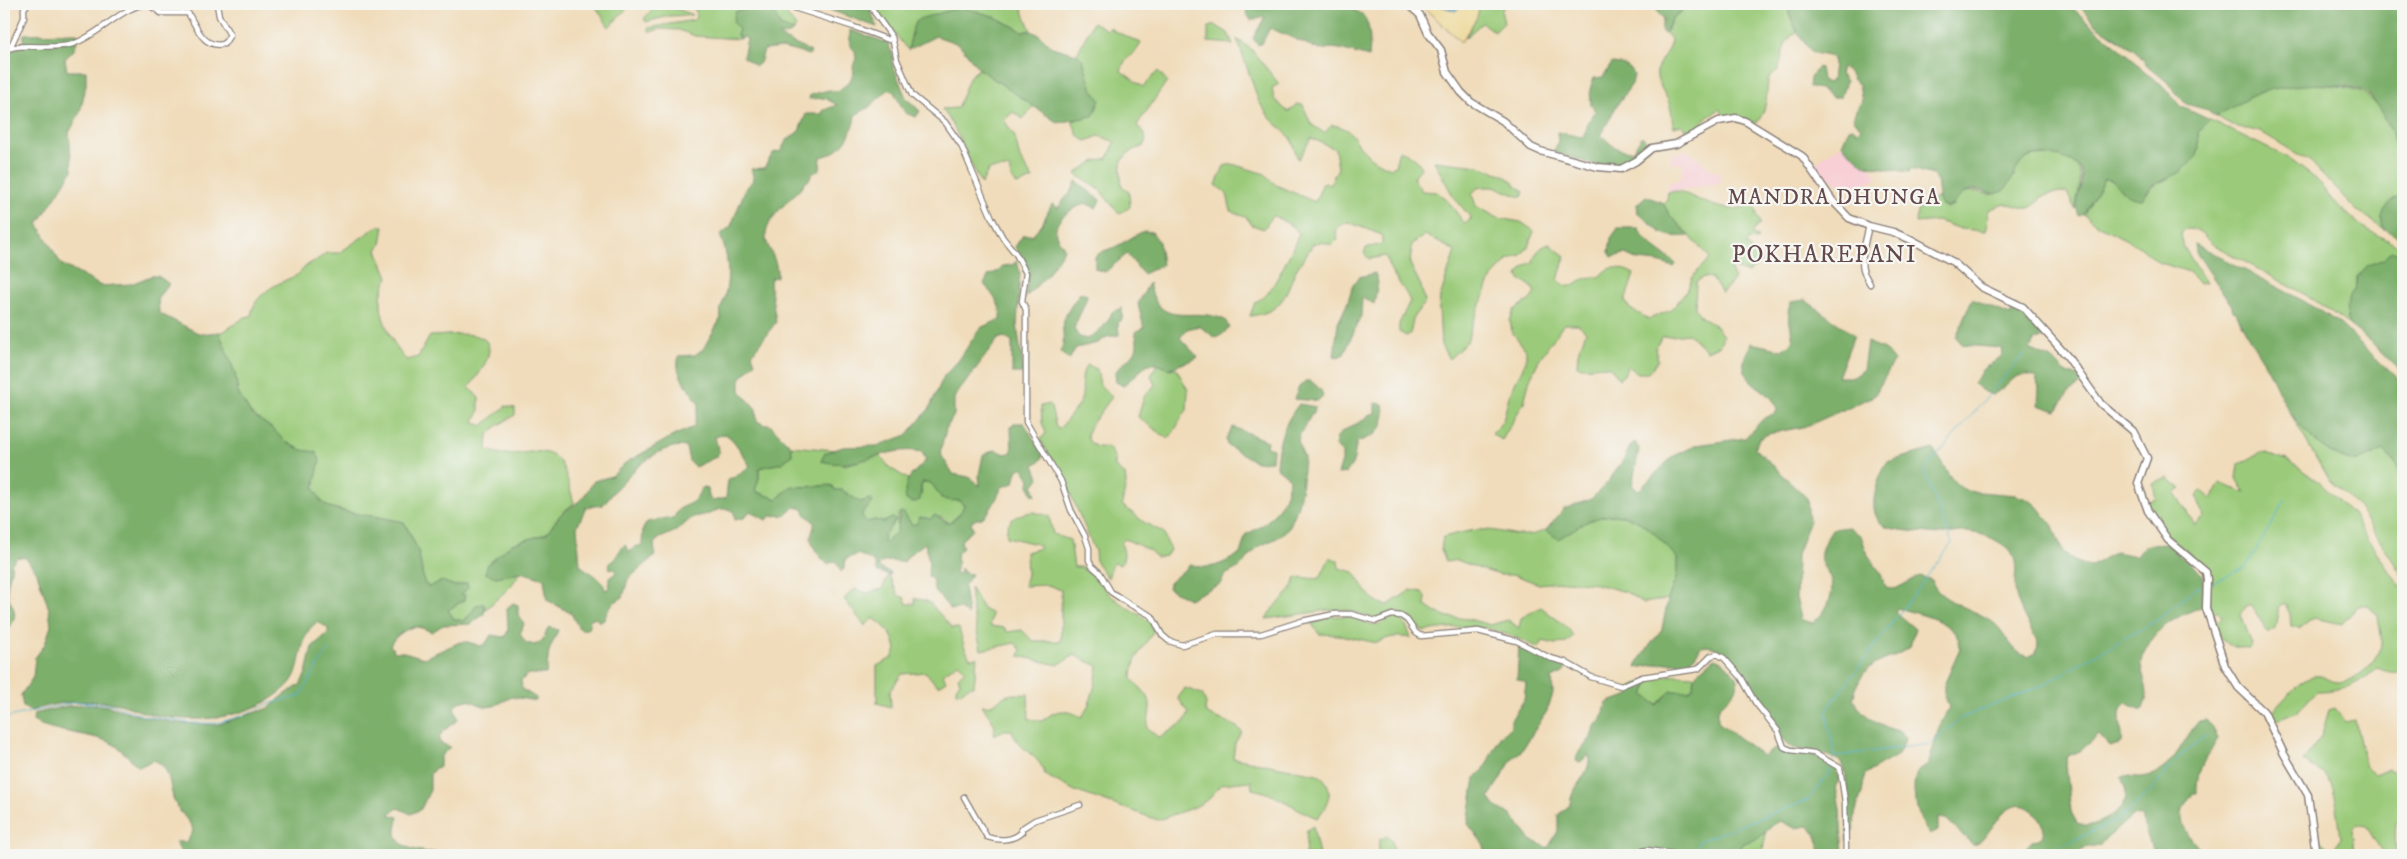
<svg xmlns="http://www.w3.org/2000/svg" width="2407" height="859" font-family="'IM FELL DW Pica',serif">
	<rect width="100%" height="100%" fill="#f6f6f2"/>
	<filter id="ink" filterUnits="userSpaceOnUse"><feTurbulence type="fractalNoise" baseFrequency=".02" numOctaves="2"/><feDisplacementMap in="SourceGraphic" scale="10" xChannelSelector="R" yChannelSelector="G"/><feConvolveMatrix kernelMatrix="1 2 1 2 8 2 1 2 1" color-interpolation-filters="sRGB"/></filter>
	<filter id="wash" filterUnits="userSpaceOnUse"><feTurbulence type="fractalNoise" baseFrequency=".0096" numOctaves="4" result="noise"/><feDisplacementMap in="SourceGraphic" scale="20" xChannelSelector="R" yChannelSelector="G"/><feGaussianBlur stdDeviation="1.12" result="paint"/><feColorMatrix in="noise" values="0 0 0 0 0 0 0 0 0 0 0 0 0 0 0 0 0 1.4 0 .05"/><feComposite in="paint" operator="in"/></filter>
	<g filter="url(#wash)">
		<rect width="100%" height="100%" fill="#f0dcba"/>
		<path fill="#f7cfd5" d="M 1842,145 L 1878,175 L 1871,183 L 1841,186 L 1828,177 L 1821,180 L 1812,167 L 1824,156 Z
			M 1685,151 L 1692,153 L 1711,169 L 1718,172 L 1722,183 L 1668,192 L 1669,183 L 1681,179 L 1683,163 L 1671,164 L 1670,155 Z"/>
		<path fill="#9bcb7a" stroke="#5e765a" d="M 594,4 L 631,4 L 609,27 Z
			M 656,4 C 662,4 688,12 692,15 L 669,16 L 646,22 L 644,19 Z
			M 679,4 L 775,4 L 781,7 L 796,27 L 793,31 L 780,26 L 771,11 L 765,12 L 753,6 L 735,13 L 739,29 L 737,35 L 740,39 L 695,36 L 679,30 L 660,29 L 650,32 L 648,28 L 694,20 L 697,17 L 695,9 Z
			M 874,4 L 1020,4 L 1031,31 L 1022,31 L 993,16 L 914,25 L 908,50 L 877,12 Z
			M 1480,4 L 1509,4 L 1501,10 L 1504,23 L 1495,32 L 1482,23 L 1465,38 L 1477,17 Z
			M 1683,4 L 1792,4 L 1789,7 L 1789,14 L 1797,32 C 1781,41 1784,55 1778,70 L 1769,77 C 1765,96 1769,106 1757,123 L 1748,120 L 1725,117 L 1720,109 L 1703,120 L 1707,126 L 1695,131 L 1685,129 L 1682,125 L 1673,127 C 1672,119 1672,111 1669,103 C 1666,94 1655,82 1657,71 C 1659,58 1671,51 1671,39 L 1666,33 L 1673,17 L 1680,13 Z
			M 1093,22 L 1107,30 L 1111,27 L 1112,30 L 1141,43 C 1137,54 1124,56 1121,71 L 1143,87 L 1158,71 L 1167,81 L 1137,125 C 1144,133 1148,137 1144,146 C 1119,155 1119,161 1122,186 L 1129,192 L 1130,207 L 1119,214 L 1099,189 L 1078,176 L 1076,173 L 1093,162 L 1108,158 L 1115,142 L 1099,136 L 1086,141 L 1078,136 L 1072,120 L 1077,120 L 1091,87 L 1083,60 L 1077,54 Z
			M 1215,25 L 1228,33 L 1233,44 L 1208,42 L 1208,27 Z
			M 1237,39 L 1252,50 L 1279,84 L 1272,88 L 1274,99 L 1288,112 L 1297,104 L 1303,105 L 1311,124 L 1324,133 L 1332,125 C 1355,128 1352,140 1367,154 C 1373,161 1382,164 1391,168 L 1395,166 L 1399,150 C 1408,153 1418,158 1421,168 L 1413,178 L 1422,191 L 1437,192 L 1447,200 L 1465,224 L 1471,218 L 1453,196 L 1434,161 L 1479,166 L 1504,175 L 1524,192 L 1522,197 C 1502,192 1500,184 1477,188 L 1472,194 L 1476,206 L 1498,218 L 1521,222 L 1534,231 L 1528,247 L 1521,255 L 1508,260 L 1492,277 L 1471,327 L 1467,342 L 1449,359 L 1441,345 L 1439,308 L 1440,297 L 1455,251 L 1425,235 L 1412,244 L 1410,264 L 1421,286 L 1425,302 L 1414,316 L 1410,334 L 1406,336 L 1399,332 L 1399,324 L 1410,301 C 1403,284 1389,275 1386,256 L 1369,259 L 1364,253 L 1366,248 L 1382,244 L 1382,235 L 1348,222 L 1339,226 L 1336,232 L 1338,239 L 1332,245 L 1322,242 L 1313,244 C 1308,253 1301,261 1296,270 C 1284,297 1283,312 1250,316 L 1255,302 C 1258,300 1263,299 1265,296 C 1273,290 1296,243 1299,233 L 1294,227 L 1274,216 L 1271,217 L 1264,229 L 1252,225 L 1247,218 L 1231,211 L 1227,194 L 1216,185 L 1224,166 L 1232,164 L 1265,174 L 1276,185 L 1315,202 L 1323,183 L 1330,184 L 1338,168 L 1335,149 L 1311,138 L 1298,160 L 1291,138 L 1270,118 L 1259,102 Z
			M 979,69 L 1034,106 L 1023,119 L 1013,112 L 1004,120 L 1015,137 L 1020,159 L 1033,179 L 1017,185 L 1011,177 L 1009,168 L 989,169 L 981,184 C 967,158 959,131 942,109 L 957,108 L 970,76 Z
			M 2316,84 C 2361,88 2371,88 2391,131 C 2395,141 2394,147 2403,153 L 2403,195 C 2388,201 2377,213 2384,229 L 2357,211 L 2311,162 L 2261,132 L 2234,126 L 2215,116 L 2261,92 L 2284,85 Z
			M 2210,120 L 2288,158 L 2316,179 L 2332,200 L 2360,225 L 2403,249 L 2403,252 L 2366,267 L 2357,277 L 2355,291 C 2344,300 2347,312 2349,325 L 2315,300 L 2212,244 C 2203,236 2196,226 2183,230 L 2181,235 L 2184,247 L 2206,283 L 2199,284 L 2189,272 L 2158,262 L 2140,247 L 2094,223 L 2084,214 L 2104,179 L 2112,180 L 2122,192 L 2148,193 L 2152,186 L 2173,176 L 2199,148 L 2198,132 Z
			M 2051,155 C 2089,159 2081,180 2075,209 L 2067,193 L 2059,192 L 2041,197 C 2030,217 2022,204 2005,204 C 1999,205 1994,208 1989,210 C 1986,217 1989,224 1986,231 L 1961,229 L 1938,221 L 1916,223 L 1917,210 L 1938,197 L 1940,204 L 1952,206 C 1970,176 1984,203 2002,191 C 2014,183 2015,162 2028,158 C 2034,155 2044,156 2051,155 Z
			M 1679,191 C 1701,200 1732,219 1753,202 L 1760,223 L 1753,231 L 1753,235 L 1758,237 L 1757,240 L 1749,239 L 1746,243 L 1762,262 L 1748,273 L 1733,267 L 1731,271 L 1735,279 L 1722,293 L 1712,278 L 1704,277 L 1696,282 L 1695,308 L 1701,317 L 1716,326 L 1723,336 L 1720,345 L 1707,351 L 1689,334 L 1662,337 L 1656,346 L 1658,361 L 1648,373 L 1638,373 L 1627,366 L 1624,375 L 1619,379 L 1610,367 C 1598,365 1589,369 1577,366 L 1578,353 L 1586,332 L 1578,324 L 1564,324 L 1540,358 L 1530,379 L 1524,402 L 1502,440 L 1492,434 L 1503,421 L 1509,396 L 1526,361 L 1526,350 L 1512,332 L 1510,321 L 1514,310 L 1530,300 L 1535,293 L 1531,286 L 1520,280 L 1518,274 L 1526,265 L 1533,262 C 1535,253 1540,247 1549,244 L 1565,256 L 1558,280 C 1573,293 1573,282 1587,278 C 1591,277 1596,277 1599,277 C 1609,264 1621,267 1634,274 L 1625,301 L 1630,309 L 1649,319 L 1671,310 L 1687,291 L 1693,276 L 1710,258 L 1669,214 L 1663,203 L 1667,199 L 1668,192 Z
			M 378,226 L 384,226 L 381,244 L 377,250 L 388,277 C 375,301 382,319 393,341 C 398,349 400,354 407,360 L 418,357 L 430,336 C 445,336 464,332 477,336 C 504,343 478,376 469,387 L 479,398 L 479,412 L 474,421 L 482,426 L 506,406 L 515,408 L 515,415 L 497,426 L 488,435 L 487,449 C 511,464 542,439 560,462 C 566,470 571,493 574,503 L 561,514 L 546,534 L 512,544 L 496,577 L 521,572 L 510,587 L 485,610 L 484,604 L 476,605 L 471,614 L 462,621 L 454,619 L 448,610 L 464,600 L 463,596 L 460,595 L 468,588 L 467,583 L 455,586 C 439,580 442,585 429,588 L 424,582 L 418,550 L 404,522 L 375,516 L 364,516 L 329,507 L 320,500 L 314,488 L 319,460 L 286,442 L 273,429 L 251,414 L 238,393 L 235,373 L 219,332 L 223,332 L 245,317 L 251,316 C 254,293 277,284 295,276 C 299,275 301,271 304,268 C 310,262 319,260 326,253 L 339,253 Z
			M 1157,364 L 1168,369 L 1176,368 L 1188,390 L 1187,410 C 1179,419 1177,430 1168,439 L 1138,417 L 1144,397 L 1155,385 L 1151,376 Z
			M 1087,365 L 1097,369 L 1100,385 L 1112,397 L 1089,428 L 1087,437 C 1092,447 1097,448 1108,447 L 1115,457 L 1115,467 L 1125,475 L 1126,483 L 1122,505 L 1145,523 L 1163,532 L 1170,550 L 1166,556 L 1156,557 L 1149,550 L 1125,539 L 1121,543 C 1124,551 1126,558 1120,565 L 1115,563 L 1112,565 L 1108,578 L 1096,562 L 1095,551 L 1062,474 L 1040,440 L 1046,433 L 1042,423 L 1041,406 L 1050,404 L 1056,427 L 1059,429 C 1064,424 1078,406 1081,400 C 1085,388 1078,376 1087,365 Z
			M 2288,409 C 2306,432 2324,455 2354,462 L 2383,451 L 2395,462 L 2403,479 L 2403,577 L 2359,508 L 2328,479 Z
			M 791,446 L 835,450 L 825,453 L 845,465 L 879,455 L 890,468 L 908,479 L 905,492 L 922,494 L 921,487 L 923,482 C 933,481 937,490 941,498 L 961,501 L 964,506 L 961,513 L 949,523 L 941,517 L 930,519 L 921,517 L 916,524 L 912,525 L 904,513 L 898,514 L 897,531 L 885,543 L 883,542 L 884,535 L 896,520 L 892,518 L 884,522 L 875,520 L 867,522 L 863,519 L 862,513 L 873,503 L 870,499 L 860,502 L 842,490 L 836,491 L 833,486 C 822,486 799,486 789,488 L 777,499 L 755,491 L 759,478 L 759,468 L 782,463 L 792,455 Z
			M 2263,452 L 2287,460 L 2302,470 L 2320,483 L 2354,516 L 2362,531 L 2403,590 L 2403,670 C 2395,675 2385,671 2377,668 C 2359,685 2342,691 2317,691 L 2297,712 L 2273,722 L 2268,715 C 2282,704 2294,684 2311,677 C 2323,672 2329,683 2340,682 C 2356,681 2379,662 2381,645 C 2382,637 2379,624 2378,615 L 2368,606 L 2358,606 L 2342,624 L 2314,618 L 2300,628 L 2291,626 L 2290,614 L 2285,604 L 2279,607 L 2275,628 L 2268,633 L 2252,606 L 2246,606 L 2241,615 L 2252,644 L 2250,649 C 2232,648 2220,644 2214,625 L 2222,617 L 2217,610 L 2211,617 L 2207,609 L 2208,570 L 2166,533 L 2147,502 L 2156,499 L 2153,484 L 2168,478 L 2181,489 L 2175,493 L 2195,525 L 2205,517 L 2196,495 L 2201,490 L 2212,499 L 2220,483 L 2245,493 L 2237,478 L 2239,464 Z
			M 1034,512 L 1049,516 L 1053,534 L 1070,540 L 1074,567 L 1084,567 L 1083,570 C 1105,578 1098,585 1114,598 C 1127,609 1143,615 1156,627 C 1145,647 1132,656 1132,679 C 1153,701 1152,697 1147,728 L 1159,738 L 1184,722 L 1189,713 L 1178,698 L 1185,688 L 1202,694 L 1206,703 L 1205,712 C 1218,722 1231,719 1242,732 L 1235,743 L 1233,758 L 1317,774 C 1336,785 1330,804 1317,818 C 1294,809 1277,793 1252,789 L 1251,781 L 1221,784 L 1209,799 L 1195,807 L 1158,820 L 1075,791 L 1045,775 C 1041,754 1017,751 1012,730 L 1004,730 L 994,735 L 995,725 L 982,705 C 995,708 997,698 1008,695 C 1014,693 1021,695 1028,694 L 1029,719 L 1042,721 C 1058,708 1064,709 1082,717 C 1092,702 1096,683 1098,666 L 1074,655 L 1058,665 L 1019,656 L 1021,650 L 1015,643 L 981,650 L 972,609 L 970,587 L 983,609 L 992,614 L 990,626 L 1005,628 L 1007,632 L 1022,630 L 1033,641 L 1061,641 L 1061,590 L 1048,585 L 1024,586 L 1027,574 L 1026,552 L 1040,548 L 1037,544 L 1007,537 C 1004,520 1018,513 1034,512 Z
			M 1606,515 C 1644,515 1654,532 1677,558 L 1677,575 L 1668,599 L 1644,603 L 1626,592 L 1596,584 L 1569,581 L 1539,584 L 1514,575 L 1500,575 L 1480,569 L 1457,560 L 1446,562 L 1441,550 L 1443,537 C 1457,534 1472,529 1486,530 C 1510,531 1522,541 1546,530 L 1558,538 L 1590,520 Z
			M 1330,557 L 1338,561 L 1339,568 L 1354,572 C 1364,586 1369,603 1388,605 L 1411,590 L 1422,592 L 1426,598 L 1425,605 L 1435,612 L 1448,617 L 1469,619 L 1490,625 L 1508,620 L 1519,628 L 1521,618 L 1541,607 L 1568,628 L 1573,636 L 1566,643 L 1555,644 L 1543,641 L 1539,648 C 1526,641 1491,627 1477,627 C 1459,626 1441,629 1423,631 L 1404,615 L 1394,612 L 1375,619 L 1347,610 L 1330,610 L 1266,619 C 1275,601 1288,601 1296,578 C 1305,576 1311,580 1320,578 Z
			M 889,575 L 898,595 L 905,598 L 907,604 L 915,604 L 915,598 L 929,602 L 952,628 L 959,628 L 964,646 L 970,658 L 977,657 L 974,686 L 968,687 L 961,693 L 956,692 L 956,688 L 960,682 L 958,677 L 965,670 L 958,663 L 943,674 L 946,681 L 940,685 L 936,685 L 926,672 L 902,674 L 890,691 L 891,707 L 877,703 L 877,666 L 892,658 L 896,650 C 893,634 887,627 873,618 L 865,626 L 844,599 L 855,589 L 867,593 L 882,589 Z
			M 1331,616 L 1347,616 L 1370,624 L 1378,624 L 1394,617 L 1400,618 L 1406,625 L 1411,638 C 1397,636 1389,636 1377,643 L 1339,635 L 1319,634 L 1312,624 Z
			M 1675,675 L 1694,676 L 1693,688 L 1686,692 C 1671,691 1667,692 1657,705 L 1644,695 L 1651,678 Z
			M 2335,708 L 2345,722 L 2355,720 L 2365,765 L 2375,775 L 2388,769 L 2403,775 L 2403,811 C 2392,822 2396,840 2396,855 L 2384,855 L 2366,826 L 2357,824 L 2352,829 L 2354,855 L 2318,855 L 2315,836 L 2332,851 L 2341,838 C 2338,819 2338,791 2326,776 C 2321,770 2310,765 2303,761 L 2321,737 L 2329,710 Z
			M 1313,826 L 1319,855 L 1305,855 L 1307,830 Z
			M 1766,833 L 1763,849 L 1768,855 L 1736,855 L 1744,843 Z
			M 1388,836 L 1392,841 L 1394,855 L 1378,855 L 1379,840 Z"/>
		<path fill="#7caf6a" stroke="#4f6852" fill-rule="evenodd" d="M 855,4 L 868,4 L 877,27 L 830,10 L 854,8 Z
			M 1248,4 L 1340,4 C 1344,5 1359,12 1362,14 C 1372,25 1370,45 1369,57 L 1340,49 L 1331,48 L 1320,50 L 1270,28 L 1262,43 L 1258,45 L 1253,38 L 1265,17 L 1251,20 L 1246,13 Z
			M 1659,4 L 1683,4 L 1682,11 L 1673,17 L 1664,34 L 1661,31 L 1663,18 L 1656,11 Z
			M 1792,4 L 2068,4 L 2097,30 L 2132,58 L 2143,71 L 2161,84 L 2180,106 L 2210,120 L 2198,132 L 2199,148 L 2197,156 L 2181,172 L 2152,186 L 2142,199 C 2128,199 2121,190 2112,180 L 2104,179 L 2084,214 L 2079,216 C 2071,201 2088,181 2079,168 C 2069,155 2034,150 2023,161 C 2014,170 2012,186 2001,192 C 1990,197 1981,188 1971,190 C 1959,192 1957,204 1947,208 L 1940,204 L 1937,181 L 1933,175 L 1911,169 L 1909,172 L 1864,165 L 1842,145 L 1849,128 L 1853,127 L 1857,132 L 1861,128 L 1853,118 L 1856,110 L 1862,101 L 1859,84 L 1853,80 L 1849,72 L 1842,67 L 1840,74 L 1846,81 L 1841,97 L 1833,97 L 1820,89 L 1809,87 L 1810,78 L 1818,67 L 1820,68 L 1822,80 L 1828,83 L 1832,81 L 1834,63 L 1832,57 C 1826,55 1818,55 1813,52 C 1805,48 1790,18 1788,9 Z
			M 2078,4 L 2403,4 L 2403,153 C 2394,147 2395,141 2391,131 C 2386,120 2379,107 2371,97 C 2355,78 2285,84 2263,92 C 2246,98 2231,109 2215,116 L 2208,110 L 2186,104 L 2166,81 L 2148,66 L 2136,51 L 2096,25 Z
			M 754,6 L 765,12 L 774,12 L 780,26 L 793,31 L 790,34 L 779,35 L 780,37 L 811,52 L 809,55 L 782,48 L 764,50 L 760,63 L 756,66 L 743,57 L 747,39 L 744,37 L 740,39 L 737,35 L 739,29 L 733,23 L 735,12 Z
			M 961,7 L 993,16 L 1022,31 L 1031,31 L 1040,35 L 1052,47 L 1077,54 L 1083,60 L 1091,87 L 1100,100 L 1093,116 L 1058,123 L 979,69 L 959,44 L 936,36 L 908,50 L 914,24 L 919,19 Z
			M 850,30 L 888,43 L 893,56 L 892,63 L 906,98 L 920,111 L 916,117 L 905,113 L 894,92 L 889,89 L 868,108 L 855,115 C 853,135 841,153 821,157 L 820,169 L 812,174 L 808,181 L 803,183 L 803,186 C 793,198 759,222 767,243 C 772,255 778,263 777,277 L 771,278 L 770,283 L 776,322 L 752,354 L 755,363 L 740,379 L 740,391 L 756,409 L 757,421 L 765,425 L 769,424 L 791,446 L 792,455 L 782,463 L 759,468 L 759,478 L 755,491 L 777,499 L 792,486 C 806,488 817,486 831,485 L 835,490 L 842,490 L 860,502 L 871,499 L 873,503 L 862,513 L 863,519 L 867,522 L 875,520 L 884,522 L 892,518 L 896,520 L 884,535 L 883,542 L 885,543 L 897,531 L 900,512 L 904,513 L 912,525 L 916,524 L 920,517 L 930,519 L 935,515 L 946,522 C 955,523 961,513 964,505 L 961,501 C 955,500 946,502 941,497 C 934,491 935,481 923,482 L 921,486 L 920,500 L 912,503 L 906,500 C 902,478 914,474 926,460 L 922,452 C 884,444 860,472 821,461 L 825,453 L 843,447 L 877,446 L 907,435 L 929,409 L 944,376 L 959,360 L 976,334 L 982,327 L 1001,319 C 1001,303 993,296 984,284 L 989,275 L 999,271 L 1003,266 L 1012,265 L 1017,261 L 1020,272 L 1017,326 L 1024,373 L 1012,373 L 1012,342 L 1004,337 L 998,339 L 954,398 L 954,415 L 946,429 L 940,453 L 953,474 L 969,477 L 980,486 L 979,475 L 983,455 L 995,450 L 1006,454 L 1012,452 L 1011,427 L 1015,423 L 1024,423 L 1043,455 L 1041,460 L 1034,465 L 1039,478 L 1033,486 L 1036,495 L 1032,494 L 1029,485 L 1030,479 L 1022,467 L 1017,471 L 1014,483 L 1002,487 C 997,497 991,512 982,518 C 977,520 974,519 971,522 L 973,529 L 961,541 L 963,548 L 957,554 L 956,559 L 958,563 L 955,573 L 960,574 L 961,568 L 965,573 L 972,574 L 964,586 L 968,615 L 960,609 L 951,610 L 934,590 L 933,581 L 928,576 L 929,562 L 925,543 L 909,555 L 904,562 L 887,561 L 879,564 L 879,568 L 891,573 L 890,575 L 877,572 L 874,562 L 858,554 L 846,559 L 844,569 L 841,572 L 837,563 L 834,561 L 828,564 C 822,561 810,545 811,537 C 811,531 815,529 814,522 L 805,514 L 803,509 L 795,507 L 785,515 L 771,516 L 766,520 L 750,511 L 744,518 L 735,520 L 734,512 L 728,509 L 719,509 L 709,514 L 693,517 L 676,531 L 660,538 L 654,543 L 655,553 L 654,557 L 628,579 L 623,597 C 609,605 610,606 604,620 L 600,622 L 595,618 L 590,619 L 589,628 L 582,630 L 578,627 L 571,613 L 547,600 L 544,579 L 521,572 L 496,577 L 485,573 L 488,564 L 512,544 L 546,534 L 561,514 L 582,499 L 594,481 L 612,476 L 625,463 L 675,435 L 694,427 L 699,404 C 690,388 673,375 679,356 L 695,355 L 703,349 L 721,318 C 719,308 723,305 725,296 C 730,275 728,253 720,235 L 731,226 L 745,190 L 754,179 L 751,169 L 764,168 L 773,153 L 781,151 L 786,141 L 799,131 L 806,114 L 821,114 L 824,110 L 837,105 L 825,98 L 809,99 L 810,95 L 829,90 L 838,91 L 849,82 L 854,73 L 853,67 L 856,58 L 855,51 L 850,46 ZM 725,434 C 734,438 744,457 750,466 L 735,477 L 728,479 L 726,498 L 713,501 L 709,497 L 708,489 L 703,487 C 693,502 696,501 679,509 L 673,519 L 667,518 L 647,522 L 643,529 L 642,545 L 635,547 L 629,552 L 625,545 C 618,550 617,560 609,563 L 610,570 L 615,569 L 617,572 L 609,578 L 609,588 L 605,590 C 603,577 589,573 580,565 L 577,527 L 586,507 L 603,505 C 618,485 657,440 686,447 L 689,461 L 695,467 L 716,457 L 719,453 L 715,437 Z
			M 77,33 L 79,36 L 74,50 L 65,59 L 67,71 L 86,71 L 86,85 L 80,112 L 69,133 L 72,171 L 38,224 L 61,264 L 101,286 L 131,284 L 151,276 L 158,276 L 169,284 L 158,297 L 159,313 L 200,334 L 219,332 L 235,373 L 238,393 L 251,414 L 273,429 L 286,442 L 302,450 L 316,452 L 320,460 L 314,488 L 320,500 L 329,507 L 342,511 L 404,522 L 418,550 L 424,582 L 428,587 L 442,581 L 455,586 L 467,583 L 468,588 L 461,594 L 465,595 L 464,600 L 448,610 L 454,619 L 464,621 L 471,614 L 476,605 L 482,604 L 485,606 L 484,614 L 471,624 L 443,625 L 432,632 C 427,630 421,627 416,627 C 407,627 394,637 390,645 L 395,652 L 404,652 L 424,658 L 460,642 L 468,642 L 481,646 L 486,643 L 491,635 L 505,637 L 508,630 L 507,608 L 513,603 L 518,605 L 518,614 L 524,624 L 520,634 L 526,643 L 535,645 C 547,639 543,636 549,627 L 558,630 L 549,651 L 546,674 L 528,674 L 521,681 L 522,689 L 536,698 L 536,701 L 512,697 L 494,706 L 486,707 L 468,700 L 459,702 L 454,707 L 458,720 L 443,731 L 439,738 L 440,743 L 450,747 L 440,757 L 440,767 L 435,768 L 430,774 L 430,790 L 421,809 L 411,814 L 398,808 L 389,814 L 398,817 C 398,824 394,831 397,837 C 404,857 452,851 470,855 L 318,853 L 183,855 L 175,842 L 187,842 L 193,831 L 192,827 C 188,819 180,813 176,805 C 168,790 173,766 153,760 L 139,767 C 129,759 121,747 109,742 C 88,733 50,732 33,721 L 34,714 L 68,706 L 88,704 L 108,706 L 141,716 L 177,723 L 216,725 L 269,708 L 284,695 L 300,685 L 306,673 L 312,647 L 328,633 L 328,628 L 318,622 C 299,631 303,663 293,679 C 288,688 273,698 264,703 C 227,721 188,723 149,714 C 137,711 125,704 113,703 C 86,699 55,702 30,711 L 23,707 L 21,695 L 33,677 L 35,658 L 45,644 L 51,626 L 49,609 L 37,573 L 26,558 L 18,557 L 11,564 C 12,572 9,576 8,583 C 3,607 28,607 4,634 L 4,56 L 23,43 L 24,34 Z
			M 1612,63 C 1622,64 1630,65 1634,75 L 1632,84 L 1617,105 L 1601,135 C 1613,146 1615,150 1633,151 L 1642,136 L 1651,146 L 1620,168 L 1603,167 L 1553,152 L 1558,143 L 1557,132 L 1581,137 L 1585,135 L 1588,122 L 1596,111 L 1591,106 L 1590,89 L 1594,78 L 1603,77 Z
			M 1076,181 L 1100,200 L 1096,208 L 1085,203 C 1073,209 1053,218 1056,235 C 1058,241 1063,243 1064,249 L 1048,274 L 1025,298 L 1029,272 L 1015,247 L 1023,235 L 1032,235 L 1042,224 L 1052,204 L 1058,208 C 1064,197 1072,195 1076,181 Z
			M 2403,195 L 2403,240 L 2384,229 C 2377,213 2388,201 2403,195 Z
			M 1646,196 L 1663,203 L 1669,214 L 1689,236 C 1656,239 1661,228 1638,214 L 1637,204 Z
			M 1618,228 L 1639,228 C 1642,242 1665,254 1676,264 L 1674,267 L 1658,262 L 1638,260 L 1625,254 L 1612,257 L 1609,252 L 1611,238 Z
			M 1144,231 L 1152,232 L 1159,242 L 1162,265 L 1143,274 L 1127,254 L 1105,272 L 1095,269 L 1095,257 C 1103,249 1110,250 1119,245 C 1128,240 1135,235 1144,231 Z
			M 2195,244 L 2315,307 L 2340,324 L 2403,384 L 2403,479 L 2395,462 L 2383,451 L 2354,462 C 2326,455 2302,432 2287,407 C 2277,391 2271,372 2260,356 C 2251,342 2243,328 2236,312 L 2233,311 L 2232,306 L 2196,252 Z
			M 2391,251 L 2396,253 L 2403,252 L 2403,373 L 2372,343 L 2349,325 L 2346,306 L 2350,295 L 2355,291 L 2357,277 L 2368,265 L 2384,259 Z
			M 1375,273 L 1378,282 L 1374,304 L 1364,298 L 1362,299 L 1361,316 L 1344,354 L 1338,357 L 1334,356 L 1338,323 L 1347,304 L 1353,285 L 1359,277 Z
			M 1149,283 C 1160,333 1192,304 1225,320 L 1229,327 L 1223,334 L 1216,338 L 1199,326 L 1187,329 L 1180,338 L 1198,357 L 1195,359 L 1168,369 L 1157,364 L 1148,364 L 1123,386 L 1116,382 L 1115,373 C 1126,355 1143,358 1135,332 L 1144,328 L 1138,304 Z
			M 1080,293 L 1087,295 C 1085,308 1077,317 1074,329 L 1079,337 L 1087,339 C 1098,333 1108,324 1112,312 L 1122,308 L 1122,320 L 1118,322 L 1119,335 L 1107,337 L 1098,343 L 1076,348 L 1069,360 L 1060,351 C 1066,342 1062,336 1063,325 C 1065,313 1073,303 1080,293 Z
			M 1972,299 L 2010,315 L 2015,305 L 2044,337 L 2034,341 L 2030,349 L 2052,359 L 2065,372 L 2078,377 L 2082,382 L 2065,397 L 2057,411 L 2038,405 L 2039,388 L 2035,377 C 2016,368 2007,388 1992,395 L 1981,390 L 1974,384 L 1982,370 L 2002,356 L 2001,348 L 1963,345 L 1956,337 Z
			M 1805,300 L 1854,335 L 1838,377 L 1854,377 L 1863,370 L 1867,342 L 1884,349 L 1894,361 L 1874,396 L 1807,426 L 1768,434 L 1759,439 L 1755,448 L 1807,498 L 1809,523 L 1797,554 L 1796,598 L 1802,620 L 1813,623 C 1827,611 1837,593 1829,575 C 1827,571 1822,566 1821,561 C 1819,549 1826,539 1832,529 L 1849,527 L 1861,536 L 1868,555 L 1880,572 L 1886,587 L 1895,589 L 1920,576 L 1932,580 C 1935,600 1974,609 1990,620 C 2006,630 2009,651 2027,657 L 2037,652 L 2038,643 C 2031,628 2019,610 2016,595 C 2012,579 2022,561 2007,548 C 1997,539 1979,532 1965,532 C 1957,531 1948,535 1939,534 C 1930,533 1892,530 1886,527 C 1863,514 1878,479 1887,462 L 1933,449 C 1944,463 1949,483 1967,491 L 2016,495 L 2029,500 L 2036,505 L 2053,526 L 2063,552 L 2074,561 L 2090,567 L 2115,552 L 2136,556 C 2142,543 2153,544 2166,543 L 2203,575 L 2203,606 C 2179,616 2156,626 2146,651 C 2144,655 2140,661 2141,666 C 2144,688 2152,687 2142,711 L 2126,703 C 2114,712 2124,730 2122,743 L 2110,747 L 2099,735 L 2080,751 L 2068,756 L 2066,764 L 2071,812 L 2077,823 L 2086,826 C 2101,824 2124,812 2126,796 C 2127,789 2122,783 2122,776 C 2129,775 2135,778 2142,777 C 2174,773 2180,742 2199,721 L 2206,720 L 2213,727 L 2218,740 C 2205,758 2196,771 2197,793 L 2193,793 C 2190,799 2185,804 2183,810 C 2177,827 2196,844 2205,855 L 2154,855 L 2141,817 L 2133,815 L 2099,845 L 2084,848 L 2071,855 L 2019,855 L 2032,841 L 2038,840 L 2043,835 C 2045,824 2041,818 2033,811 C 2009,791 1994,829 1979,843 L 1973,845 L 1946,819 L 1938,818 L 1938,831 L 1930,835 C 1919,822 1909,790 1917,773 C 1919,769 1925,766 1929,763 L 1939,727 L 1949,708 L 1944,692 L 1944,685 L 1960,649 C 1961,621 1918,614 1897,608 L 1895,612 L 1915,629 L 1910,647 C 1878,668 1864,657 1853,699 C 1859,710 1873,723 1886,727 C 1894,730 1900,730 1906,737 L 1898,755 L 1865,774 L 1862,793 L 1855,814 L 1854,829 L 1847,841 C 1847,826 1849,775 1843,765 C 1834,750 1794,753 1786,744 C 1781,739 1779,727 1775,720 C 1771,714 1765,709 1760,703 C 1747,685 1729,640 1701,647 L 1690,663 L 1666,663 L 1636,668 L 1639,660 L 1662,629 L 1668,599 L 1677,575 L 1677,558 C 1653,531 1632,504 1592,520 C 1580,524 1569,533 1558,539 L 1546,530 L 1564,509 L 1591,499 L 1608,482 L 1624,459 L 1631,445 L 1635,442 L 1639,449 L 1632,486 L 1639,490 L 1672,457 L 1697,445 L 1745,438 L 1763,419 L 1777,412 C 1777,389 1740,387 1744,361 C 1744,355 1749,349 1751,343 L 1782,350 L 1793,341 L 1788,311 L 1791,302 Z
			M 1305,381 L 1311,381 L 1321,390 L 1323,396 L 1317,401 L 1295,399 L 1298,388 Z
			M 1375,403 L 1383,404 C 1387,428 1380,434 1357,442 C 1353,456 1357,460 1346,473 L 1338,474 L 1342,461 L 1342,453 C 1325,438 1346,429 1358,423 C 1364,420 1368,415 1375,413 Z
			M 1299,404 L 1316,407 L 1299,436 L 1298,443 L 1304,458 L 1301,491 L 1297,509 L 1289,528 L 1277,538 L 1258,547 L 1240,567 L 1225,575 L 1220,584 L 1189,599 L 1168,588 L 1169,583 L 1191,564 C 1210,572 1223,563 1240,554 L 1246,534 C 1269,525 1287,504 1289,479 L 1287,476 L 1276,467 C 1277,443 1284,423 1299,404 Z
			M 1233,427 L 1267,441 L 1266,447 L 1273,449 L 1272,461 L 1256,462 L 1227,445 L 1226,438 Z
			M 1519,646 L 1535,651 L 1566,667 L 1563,673 L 1552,678 L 1553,694 L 1547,711 L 1522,750 L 1513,758 L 1489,797 L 1495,806 L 1511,815 L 1531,840 L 1548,848 L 1558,831 L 1558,815 L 1570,805 C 1570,787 1592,774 1589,755 L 1580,762 L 1576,761 L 1578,753 L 1591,738 L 1594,726 L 1602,720 L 1606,704 C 1614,698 1622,700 1630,694 L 1631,686 L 1650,679 L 1644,695 L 1657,705 L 1671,691 L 1690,691 L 1693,688 L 1694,676 L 1715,658 C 1723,660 1726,664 1731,670 C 1748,690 1727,694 1718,710 L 1718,722 L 1763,756 L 1780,746 L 1788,751 L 1813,755 L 1836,766 L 1839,778 L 1836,787 L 1840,810 L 1843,855 L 1820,855 C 1819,845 1817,831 1808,826 L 1795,828 L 1780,821 L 1773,825 L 1759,838 L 1744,843 L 1736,855 L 1483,855 L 1484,845 L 1468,824 L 1475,778 L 1484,769 L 1500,737 L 1511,726 L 1511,720 L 1524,700 L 1526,683 L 1517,679 Z"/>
		<path fill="#eeda9e" stroke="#887e6c" d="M 1420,4 L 1436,4 L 1455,11 L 1465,4 L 1480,5 L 1477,17 L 1461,42 Z"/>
		<path fill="#55b5d4" stroke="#3c6c88" d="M 1436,4 L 1465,4 L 1455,11 Z"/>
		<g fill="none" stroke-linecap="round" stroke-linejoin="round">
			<path stroke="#55b5d4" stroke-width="1" d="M 2212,583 L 2246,567 L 2286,499
				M 4,718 L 76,702 L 110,704 L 144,716 L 190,723 L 217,723 L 244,715 L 271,703 L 300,696 L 318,665 L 330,649
				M 1836,756 L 1931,744 L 1961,718 L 2039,687 L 2157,620 L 2199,586
				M 1833,761 L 1835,756 L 1826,711 L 1952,543 L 1924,471 L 2023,355
				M 1698,846 L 1699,841 L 1808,800 L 1827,776 L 1831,765
				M 2041,855 L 2118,820 L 2152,790 L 2176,760 L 2207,735"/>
		</g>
	</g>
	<g filter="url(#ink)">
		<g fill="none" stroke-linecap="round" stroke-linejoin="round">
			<defs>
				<path id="street" d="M 148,4 L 161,13 L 188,13 C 197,28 204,49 224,44 L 230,35 L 219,16 L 217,4
					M 782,4 L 854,27 L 889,40 L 892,37
					M 871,4 L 874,12 L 892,37 L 897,60 L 912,95 L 945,122 L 961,145 L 992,218 L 1003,238 L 1016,254 L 1026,273 L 1022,301 L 1026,310 L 1026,422 L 1061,481 L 1071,510 L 1085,536 L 1089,548 L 1089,560 L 1092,566 L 1100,573 L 1111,592 L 1129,604 L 1152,616 L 1162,635 L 1169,641 L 1182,645 L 1217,634 L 1261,634 L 1302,621 L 1335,614 L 1351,614 L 1376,621 L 1392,615 L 1401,616 L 1407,620 L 1416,633 L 1421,636 L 1478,631 L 1517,641 L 1550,658 L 1565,662 L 1591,677 L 1621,686 L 1642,677 L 1698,669 L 1711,656 L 1717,654 L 1724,658 L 1741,677 L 1755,702 L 1778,731 L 1784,747 L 1791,750 L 1814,753 L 1840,768 L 1845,802 L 1846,855
					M 10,48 L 24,18 L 24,8 L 28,4
					M 4,51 C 20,41 53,51 73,44 C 99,35 118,10 144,4
					M 1869,226 C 1866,238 1860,259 1863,270 C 1864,274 1868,280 1870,284
					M 964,797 L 987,837 C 998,841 1013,841 1022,832 L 1021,829 L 1035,820 L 1080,805
					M 1625,855 L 1647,850 L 1681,855"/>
				<path id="secondary" d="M 1408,4 L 1420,15 L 1428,33 L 1441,50 L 1447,72 L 1461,92 L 1471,102 L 1503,121 L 1531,147 L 1540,151 L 1598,167 L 1621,169 L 1636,161 L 1652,148 L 1676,144 L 1719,121 L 1736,118 L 1745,121 L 1802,156 L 1832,200 L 1849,218 L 1869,226 L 1893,232 L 1914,241 L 1953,262 L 1981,287 L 2023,307 L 2067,356 L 2101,404 L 2133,431 L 2147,458 L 2138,483 L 2148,511 L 2168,540 L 2206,572 L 2207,579 L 2206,608 L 2225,666 L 2238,687 L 2264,712 L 2284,754 L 2308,795 L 2316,855"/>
			</defs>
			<use href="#street" stroke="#897f7a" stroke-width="7"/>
			<use href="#secondary" stroke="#897f7a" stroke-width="9"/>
			<use href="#street" stroke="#fff" stroke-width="4.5"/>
			<use href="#secondary" stroke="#fff" stroke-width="6"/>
		</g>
	</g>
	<g text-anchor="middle" stroke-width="4.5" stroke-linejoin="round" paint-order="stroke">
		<g font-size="22" letter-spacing="1" fill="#63494b" stroke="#f6f6f2">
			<text x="1834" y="204">MANDRA DHUNGA</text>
		</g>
		<g font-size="24" letter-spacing="1" fill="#63494b" stroke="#f6f6f2">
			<text x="1824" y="262">POKHAREPANI</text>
		</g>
	</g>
	<rect width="2407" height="859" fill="none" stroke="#f6f6f2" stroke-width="20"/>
</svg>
